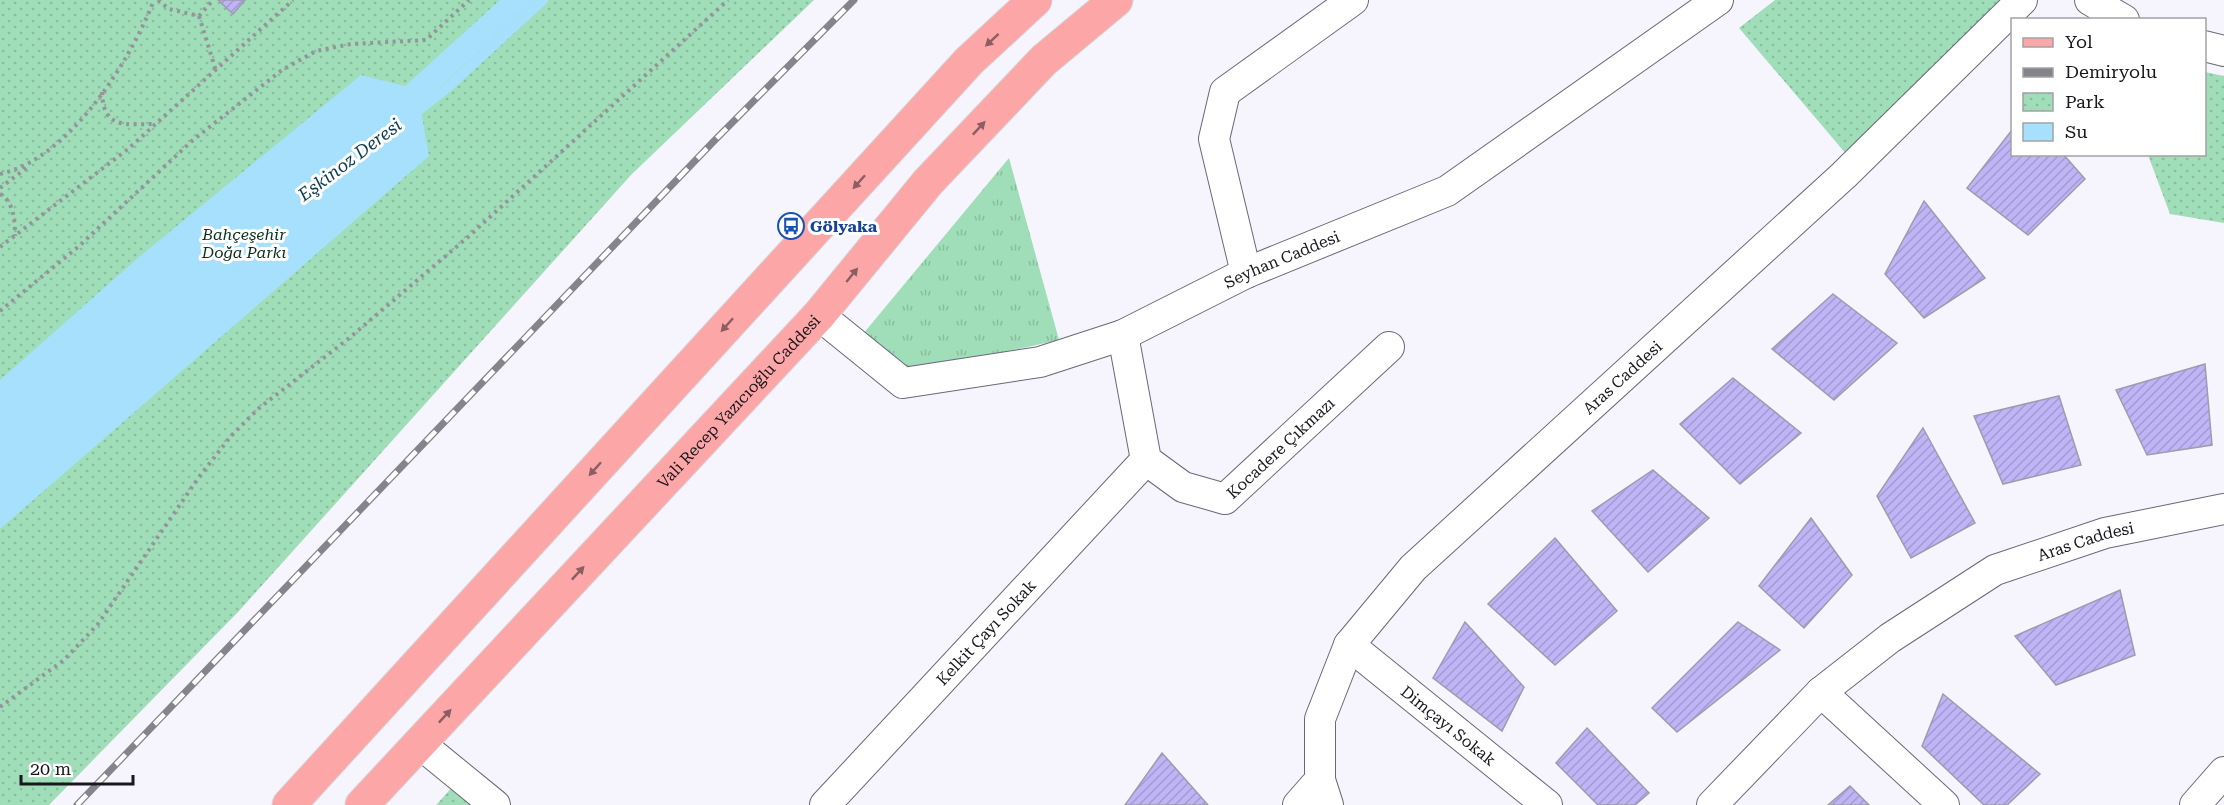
<svg xmlns="http://www.w3.org/2000/svg" width="2224" height="805" font-family="'Roboto Serif',serif">
	<defs>
		<pattern id="grass-tufts" width="24" height="20" patternUnits="userSpaceOnUse" patternTransform="scale(1.5)"><rect width="24" height="20" fill="#9fdeb8"/><path d="M3 7l-1-3M5 7V3M7 7l1-3M15 17l-1-3M17 17v-4M19 17l1-3" fill="none" stroke="#88be9e"/></pattern>
		<pattern id="park-dots" width="8" height="8" patternUnits="userSpaceOnUse" patternTransform="scale(1.5)"><rect width="8" height="8" fill="#9fdeb8"/><path d="M2 2h.1M6 6h.1" fill="none" stroke="#88be9e" stroke-width="1.8" stroke-linecap="round"/></pattern>
		<pattern id="building-hatch" width="6" height="6" patternUnits="userSpaceOnUse" patternTransform="scale(1.5)"><rect width="6" height="6" fill="#beb4f6"/><path d="M-1 1l2-2M0 6l6-6M5 7l2-2" fill="none" stroke="#a39ad2"/></pattern>
	</defs>
	<rect width="100%" height="100%" fill="#f6f5fd"/>
	<path fill="url(#grass-tufts)" d="M 1009,158 L 1059,340 L 906,374 L 858,340 Z"/>
	<path fill="url(#park-dots)" d="M 0,0 L 814,0 L 631,175 L 239,611 L 49,805 L 0,805 Z
		M 1775,0 L 2012,0 L 1847,155 L 1739,28 Z
		M 2205,72 L 2224,76 L 2224,223 L 2170,214 L 2148,155 L 2204,154 Z
		M 465,773 L 504,805 L 436,805 Z"/>
	<path fill="#a7e0fc" d="M 500,0 L 536,0 L 420,105 L 429,156 L 0,529 L 0,380 L 139,257 L 361,75 L 405,86 Z"/>
	<g fill="none" stroke-linecap="round" stroke-linejoin="round">
		<path stroke="#a7e0fc" stroke-width="10" d="M 410,117 L 447,88 L 543,0"/>
	</g>
	<path fill="url(#building-hatch)" stroke="#9d9bad" stroke-width="1.5" d="M 218,0 L 245,0 L 233,14 Z
		M 2012,130 L 2012,154 L 2063,154 L 2085,179 L 2028,235 L 1967,188 Z
		M 1924,201 L 1985,278 L 1924,318 L 1885,274 Z
		M 1833,294 L 1897,343 L 1834,400 L 1772,349 Z
		M 2205,364 L 2212,445 L 2147,455 L 2116,390 Z
		M 1733,378 L 1801,433 L 1740,484 L 1680,424 Z
		M 2059,396 L 2081,465 L 2003,484 L 1974,416 Z
		M 1923,428 L 1975,523 L 1911,558 L 1877,496 Z
		M 1653,470 L 1709,518 L 1648,572 L 1592,511 Z
		M 1811,518 L 1852,575 L 1804,628 L 1759,586 Z
		M 1555,538 L 1617,611 L 1555,665 L 1488,604 Z
		M 2120,590 L 2135,655 L 2056,685 L 2015,636 Z
		M 1465,622 L 1524,687 L 1502,731 L 1433,678 Z
		M 1738,622 L 1780,650 L 1677,732 L 1652,708 Z
		M 1943,694 L 2040,774 L 2007,805 L 1984,805 L 1922,746 Z
		M 1587,728 L 1649,793 L 1635,805 L 1598,805 L 1556,763 Z
		M 1162,753 L 1208,805 L 1125,805 Z
		M 1850,786 L 1869,805 L 1828,805 Z"/>
	<g fill="none" stroke-linecap="round" stroke-linejoin="round">
		<defs>
			<g id="street">
				<path d="M 2090,0 L 2124,20"/>
				<path d="M 2204,46 L 2224,51"/>
				<path d="M 1246,273 L 1214,139 L 1225,92 L 1353,0"/>
				<path id="s1" d="M 819,315 L 903,383 L 1040,362 L 1123,335 L 1246,273 L 1447,191 L 1718,0"/>
				<path id="s2" d="M 1123,335 L 1146,460 L 1183,487 L 1225,499 L 1389,347"/>
				<path id="s3" d="M 1349,645 L 1547,805"/>
				<path d="M 1821,692 L 1944,805"/>
				<path d="M 419,743 L 495,805"/>
				<path id="s4" d="M 825,805 L 1146,460"/>
				<path d="M 1298,805 L 1320,780"/>
				<path id="s5" d="M 1328,805 L 1320,780 L 1320,719 L 1349,645 L 1413,568 L 1844,175 L 2022,0"/>
				<path id="s6" d="M 1712,805 L 1821,692 L 1890,638 L 1995,570 L 2105,533 L 2224,509"/>
				<path d="M 2195,805 L 2224,772"/>
			</g>
			<g id="primary">
				<path d="M 289,805 L 969,61 L 1035,0"/>
				<path id="s7" d="M 362,805 L 819,315 L 928,182 L 1044,60 L 1116,0"/>
			</g>
		</defs>
		<use href="#street" stroke="#6a6879" stroke-width="32"/>
		<use href="#primary" stroke="#d5d5d6" stroke-width="35"/>
		<path stroke="#95949b" stroke-width="4" stroke-dasharray="3 4.5" stroke-linecap="butt" d="M 158,0 L 169,9 L 199,16 L 213,0
			M 199,16 L 216,71
			M 102,92 C 103,130 126,124 156,124
			M 0,174 C 69,159 130,62 154,0
			M 0,188 L 29,166
			M 0,194 C 14,202 15,221 15,236
			M 0,247 L 128,149 L 293,0
			M 0,311 L 78,247 L 193,140 L 282,70 L 316,51 L 351,44 L 426,40 L 469,0
			M 0,707 L 64,660 L 98,624 L 199,477 L 231,436 L 258,409 L 348,339 L 468,237 L 728,0"/>
		<use href="#street" stroke="#fff" stroke-width="30"/>
		<use href="#primary" stroke="#fda6a7" stroke-width="33"/>
		<defs>
			<path id="rail" d="M 77,805 L 714,141 L 854,0"/>
		</defs>
		<use href="#rail" stroke="#85848b" stroke-width="7"/>
		<use href="#rail" stroke="#fff" stroke-width="4.5" stroke-dasharray="14" stroke-linecap="butt"/>
	</g>
	<defs><path id="oneway-solid" d="M-6-.8H1V-3.2L6.5 0L1 3.2V.8H-6Z" transform="scale(1.5)"/></defs>
	<g fill="#8a5e62">
		<use href="#oneway-solid" transform="translate(992 40) rotate(137)"/>
		<use href="#oneway-solid" transform="translate(979 128) rotate(-47)"/>
		<use href="#oneway-solid" transform="translate(859 182) rotate(132)"/>
		<use href="#oneway-solid" transform="translate(852 275) rotate(-51)"/>
		<use href="#oneway-solid" transform="translate(727 325) rotate(132)"/>
		<use href="#oneway-solid" transform="translate(595 469) rotate(132)"/>
		<use href="#oneway-solid" transform="translate(578 573) rotate(-47)"/>
		<use href="#oneway-solid" transform="translate(445 716) rotate(-47)"/>
	</g>
	<defs>
		<symbol id="bus-ring" viewBox="-11 -11 22 22"><circle r="9.5" fill="#fff" stroke="#1a4fb4" stroke-width="1.5"/><path d="M-5-6H5V4H4V6H2V4H-2V6H-4V4H-5ZM-3.5-4V0h7V-4ZM-3.5 1.2v1.5H-2V1.2ZM2 1.2v1.5H3.5V1.2Z" fill="#1a4fb4"/></symbol>
	</defs>
	<g fill-rule="evenodd">
		<use href="#bus-ring" x="776" y="211" width="30" height="30"/>
	</g>
	<g text-anchor="middle" stroke-width="6" stroke-linejoin="round" paint-order="stroke">
		<g font-size="16" font-weight="bold" fill="#164399" stroke="#fff" text-anchor="start">
			<text x="810" y="232">Gölyaka</text>
		</g>
		<g font-size="16" font-style="italic" fill="#09321e" stroke="#fff">
			<text x="244" y="240">Bahçeşehir<tspan x="244" dy="18">Doğa Parkı</tspan></text>
		</g>
		<g font-size="16" fill="#17171d" stroke="#fff">
			<text dy="6" stroke="none"><textPath href="#s1" startOffset="510">Seyhan Caddesi</textPath></text>
			<text dy="6" stroke="none"><textPath href="#s5" startOffset="550">Aras Caddesi</textPath></text>
			<text dy="6" stroke="none"><textPath href="#s7" startOffset="552">Vali Recep Yazıcıoğlu Caddesi</textPath></text>
			<text dy="6" stroke="none"><textPath href="#s2" startOffset="292">Kocadere Çıkmazı</textPath></text>
			<text dy="6" stroke="none"><textPath href="#s6" startOffset="465">Aras Caddesi</textPath></text>
			<text dy="6" stroke="none"><textPath href="#s4" startOffset="236">Kelkit Çayı Sokak</textPath></text>
			<text dy="6" stroke="none"><textPath href="#s3" startOffset="128">Dimçayı Sokak</textPath></text>
		</g>
		<g font-size="18" font-style="italic" fill="#0c3c4e" stroke="#fff">
			<text transform="translate(350 160) rotate(-37)" y="6">Eşkinoz Deresi</text>
		</g>
	</g>
	<rect x="2011" y="18" width="195" height="138" fill="#ffffff" stroke="#a2a2a5" stroke-width="1.5"/>
	<rect x="2023" y="38" width="30" height="9" fill="#fda6a7" stroke="#a2a2a5" stroke-width="1.5"/>
	<text x="2065" y="48" font-size="18" fill="#17171d">Yol</text>
	<rect x="2023" y="68" width="30" height="9" fill="#85848b" stroke="#a2a2a5" stroke-width="1.5"/>
	<text x="2065" y="78" font-size="18" fill="#17171d">Demiryolu</text>
	<rect x="2023" y="93" width="30" height="18" fill="url(#park-dots)" stroke="#a2a2a5" stroke-width="1.5"/>
	<text x="2065" y="108" font-size="18" fill="#17171d">Park</text>
	<rect x="2023" y="123" width="30" height="18" fill="#a7e0fc" stroke="#a2a2a5" stroke-width="1.5"/>
	<text x="2065" y="138" font-size="18" fill="#17171d">Su</text>
	<path d="M21 775v9h112v-9" fill="none" stroke="#17171d" stroke-width="3"/>
	<text x="30" y="775" font-size="18" fill="#17171d" stroke="#ffffff" stroke-width="4.5" paint-order="stroke">20 m</text>
</svg>
